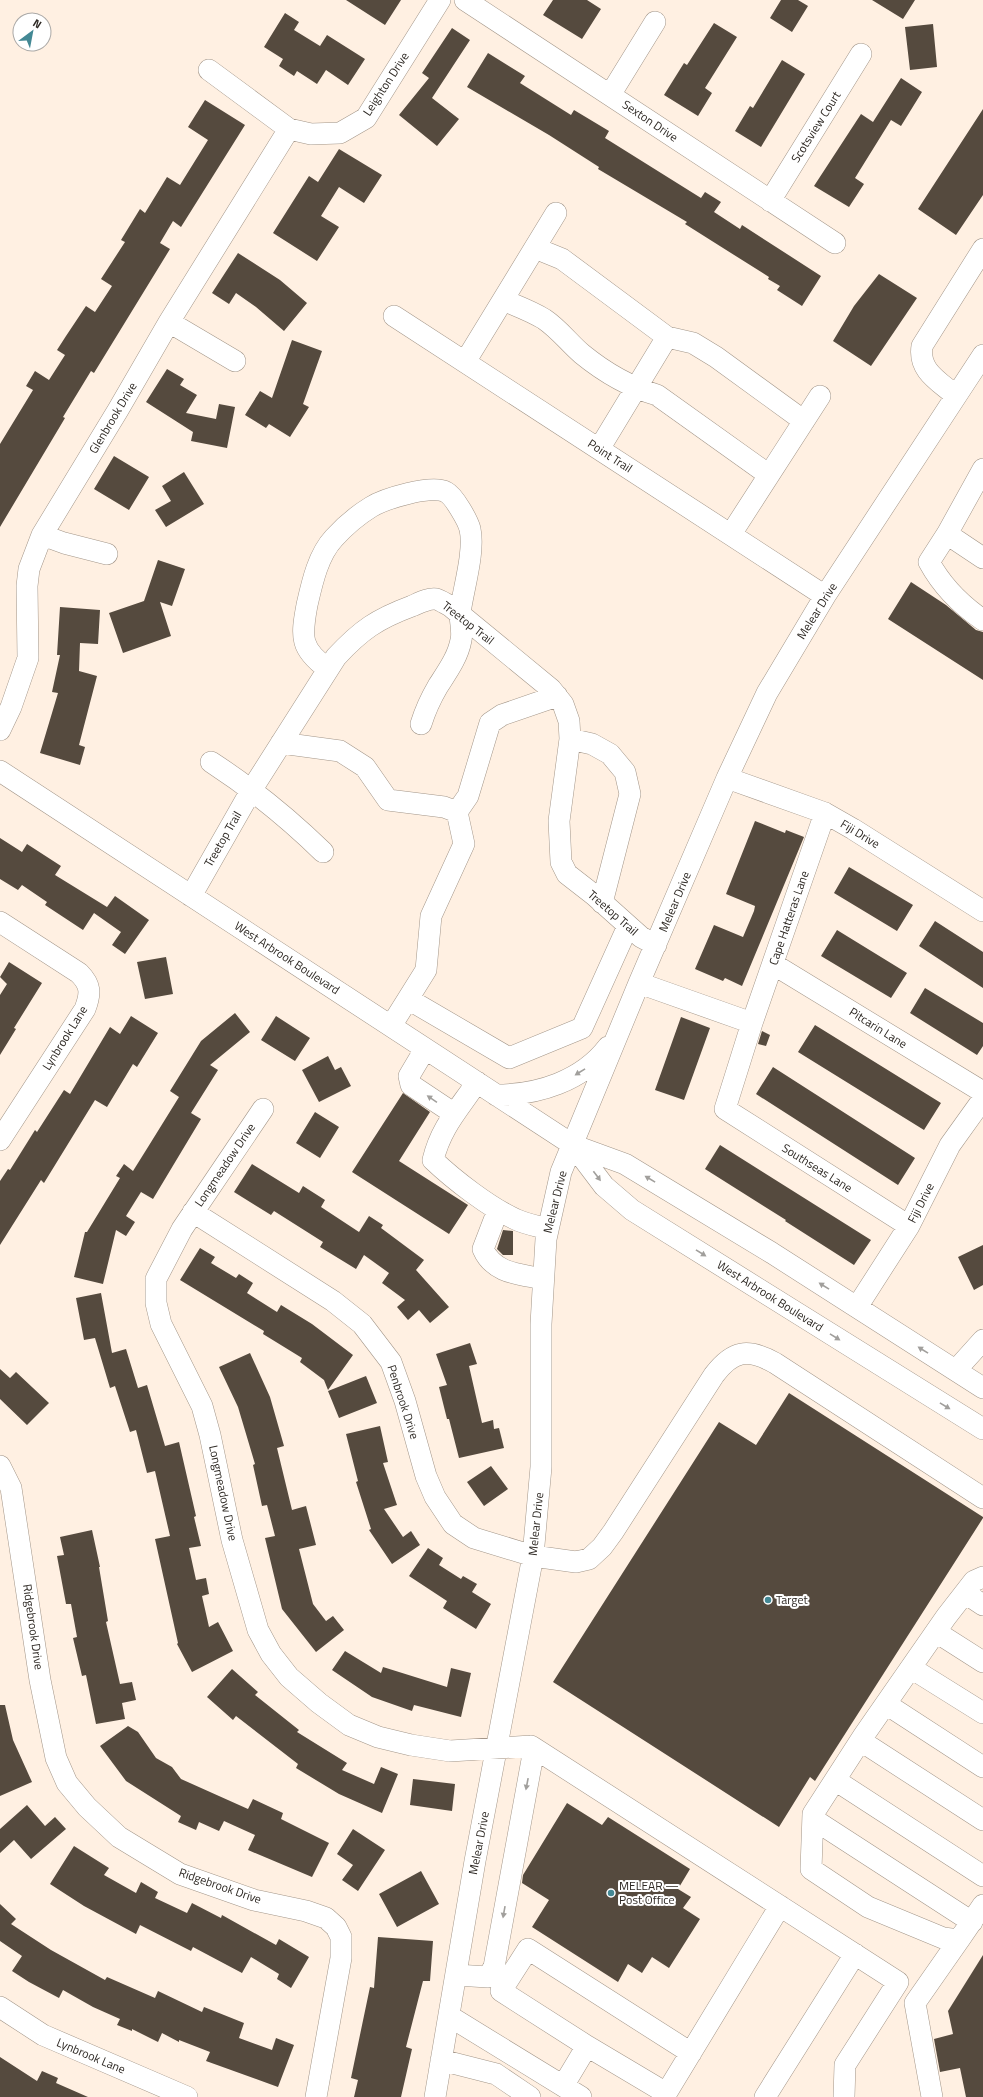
<svg xmlns="http://www.w3.org/2000/svg" width="983" height="2097" font-family="'Titillium Web',sans-serif">
	<rect width="100%" height="100%" fill="#fff0e2"/>
	<path fill="#554a3e" d="M 346,0 L 401,0 L 385,25 Z
		M 553,0 L 587,0 L 601,9 L 582,39 L 543,15 Z
		M 781,0 L 798,0 L 808,6 L 792,32 L 770,18 Z
		M 872,0 L 915,0 L 903,19 Z
		M 285,13 L 299,22 L 294,30 L 320,46 L 327,35 L 365,59 L 348,85 L 326,70 L 317,84 L 297,71 L 294,76 L 279,66 L 283,59 L 264,47 Z
		M 714,23 L 737,37 L 705,88 L 712,93 L 698,116 L 664,95 L 684,63 L 687,65 Z
		M 933,24 L 937,67 L 910,70 L 905,27 Z
		M 452,28 L 470,40 L 432,98 L 459,119 L 437,146 L 399,115 L 429,78 L 422,73 Z
		M 488,53 L 525,76 L 520,83 L 571,115 L 574,110 L 609,131 L 605,138 L 701,198 L 705,192 L 721,202 L 714,212 L 740,229 L 742,225 L 821,276 L 802,306 L 777,290 L 780,286 L 768,279 L 769,277 L 685,224 L 687,222 L 598,169 L 599,167 L 549,135 L 467,87 Z
		M 782,60 L 805,74 L 761,147 L 735,131 L 750,106 L 753,108 Z
		M 901,78 L 922,92 L 901,126 L 891,120 L 855,178 L 864,184 L 849,207 L 814,186 L 861,114 L 873,122 Z
		M 205,100 L 245,125 L 181,227 L 173,221 L 160,243 L 170,249 L 94,373 L 91,371 L 63,417 L 65,418 L 0,527 L 0,444 L 33,390 L 26,386 L 35,371 L 49,380 L 65,355 L 57,350 L 66,336 L 86,306 L 95,312 L 112,286 L 101,279 L 125,242 L 121,240 L 140,209 L 145,213 L 167,177 L 180,185 L 208,140 L 188,127 Z
		M 983,109 L 983,195 L 956,235 L 918,209 Z
		M 339,149 L 382,175 L 364,203 L 339,187 L 321,216 L 339,227 L 317,261 L 273,233 L 309,176 L 318,182 Z
		M 238,253 L 280,280 L 307,303 L 284,331 L 256,307 L 236,293 L 229,304 L 212,293 Z
		M 879,274 L 917,298 L 871,366 L 833,341 L 854,306 Z
		M 292,340 L 322,351 L 303,404 L 309,407 L 290,437 L 269,424 L 266,428 L 245,415 L 260,391 L 272,398 Z
		M 167,369 L 184,379 L 180,385 L 197,395 L 186,413 L 216,419 L 219,404 L 235,407 L 227,448 L 191,441 L 193,432 L 146,402 Z
		M 114,456 L 149,477 L 129,510 L 94,489 Z
		M 184,472 L 204,504 L 166,527 L 155,510 L 171,501 L 162,486 Z
		M 158,560 L 185,569 L 172,606 L 160,602 L 171,636 L 123,653 L 109,613 L 144,601 Z
		M 911,582 L 946,605 L 976,630 L 983,632 L 983,680 L 888,619 Z
		M 60,607 L 100,610 L 98,644 L 80,643 L 79,671 L 97,676 L 79,745 L 85,747 L 80,765 L 40,753 L 58,693 L 52,692 L 60,655 L 57,655 Z
		M 755,821 L 785,833 L 786,830 L 804,837 L 742,986 L 725,978 L 723,981 L 695,969 L 714,925 L 743,937 L 754,911 L 755,906 L 726,894 Z
		M 0,838 L 22,852 L 27,844 L 61,866 L 55,875 L 107,907 L 115,896 L 149,920 L 125,954 L 112,945 L 121,932 L 94,913 L 83,930 L 45,905 L 47,902 L 22,885 L 18,890 L 0,879 Z
		M 849,867 L 913,905 L 897,931 L 834,893 Z
		M 935,921 L 983,952 L 983,988 L 919,946 Z
		M 837,930 L 907,973 L 891,998 L 821,956 Z
		M 166,957 L 173,994 L 145,999 L 137,962 Z
		M 9,962 L 42,983 L 14,1028 L 16,1029 L 0,1055 L 0,995 L 7,984 L 0,977 Z
		M 925,988 L 983,1023 L 983,1046 L 977,1055 L 910,1013 Z
		M 235,1013 L 250,1032 L 210,1065 L 218,1070 L 191,1113 L 201,1119 L 153,1199 L 141,1192 L 126,1216 L 135,1222 L 126,1236 L 116,1230 L 103,1284 L 74,1277 L 85,1232 L 87,1232 L 120,1178 L 116,1176 L 124,1164 L 133,1171 L 148,1147 L 179,1097 L 170,1091 L 201,1041 Z
		M 131,1016 L 158,1033 L 137,1067 L 133,1064 L 107,1107 L 95,1100 L 44,1183 L 41,1180 L 0,1245 L 0,1181 L 8,1169 L 10,1170 L 35,1130 L 37,1132 L 64,1090 L 70,1094 L 110,1027 L 120,1034 Z
		M 276,1016 L 310,1038 L 295,1061 L 261,1040 Z
		M 681,1017 L 710,1028 L 684,1100 L 655,1090 Z
		M 815,1025 L 941,1103 L 924,1130 L 798,1052 Z
		M 762,1031 L 770,1035 L 766,1046 L 758,1044 Z
		M 328,1056 L 335,1070 L 341,1067 L 351,1086 L 319,1102 L 302,1070 Z
		M 773,1067 L 915,1158 L 898,1185 L 756,1094 Z
		M 403,1093 L 430,1112 L 399,1161 L 468,1205 L 449,1234 L 352,1172 Z
		M 315,1112 L 339,1127 L 320,1158 L 296,1143 Z
		M 720,1145 L 871,1240 L 854,1265 L 785,1221 L 786,1220 L 705,1169 Z
		M 252,1164 L 299,1193 L 303,1186 L 325,1200 L 321,1207 L 359,1232 L 369,1216 L 383,1225 L 381,1228 L 424,1260 L 416,1270 L 449,1307 L 430,1323 L 419,1310 L 408,1320 L 397,1307 L 405,1300 L 382,1283 L 389,1273 L 364,1255 L 356,1269 L 320,1247 L 323,1242 L 274,1211 L 271,1215 L 234,1192 Z
		M 503,1230 L 513,1231 L 513,1255 L 503,1255 L 497,1249 Z
		M 983,1245 L 983,1285 L 974,1290 L 958,1257 Z
		M 200,1248 L 215,1257 L 211,1263 L 236,1278 L 239,1274 L 253,1283 L 247,1293 L 277,1312 L 281,1305 L 312,1324 L 353,1355 L 328,1390 L 324,1380 L 300,1362 L 302,1358 L 263,1334 L 264,1331 L 180,1280 Z
		M 101,1293 L 112,1353 L 126,1349 L 138,1388 L 147,1385 L 165,1446 L 179,1442 L 196,1516 L 194,1517 L 201,1546 L 189,1548 L 196,1580 L 206,1578 L 209,1594 L 202,1596 L 209,1627 L 218,1622 L 233,1651 L 192,1672 L 177,1644 L 178,1643 L 155,1539 L 170,1536 L 155,1471 L 147,1473 L 136,1430 L 130,1432 L 115,1386 L 110,1388 L 95,1338 L 84,1340 L 76,1298 Z
		M 470,1343 L 477,1364 L 469,1366 L 482,1423 L 493,1420 L 494,1429 L 499,1428 L 504,1448 L 459,1458 L 449,1419 L 447,1419 L 439,1387 L 447,1385 L 436,1354 Z
		M 250,1353 L 270,1397 L 284,1446 L 277,1448 L 292,1510 L 306,1506 L 316,1545 L 299,1549 L 313,1604 L 326,1621 L 333,1616 L 344,1630 L 316,1652 L 282,1609 L 265,1538 L 275,1536 L 267,1505 L 262,1506 L 253,1465 L 255,1464 L 238,1407 L 219,1367 Z
		M 0,1369 L 10,1378 L 16,1372 L 49,1403 L 27,1425 L 0,1399 Z
		M 366,1376 L 377,1403 L 339,1418 L 328,1391 Z
		M 789,1393 L 983,1517 L 983,1518 L 815,1781 L 810,1777 L 779,1827 L 553,1682 L 719,1422 L 756,1445 Z
		M 380,1426 L 388,1462 L 383,1463 L 397,1505 L 384,1509 L 403,1537 L 411,1531 L 420,1545 L 392,1564 L 369,1530 L 371,1529 L 356,1482 L 358,1481 L 346,1434 Z
		M 491,1466 L 508,1489 L 484,1506 L 467,1482 Z
		M 92,1530 L 100,1567 L 99,1567 L 108,1621 L 106,1622 L 120,1684 L 132,1682 L 136,1700 L 122,1703 L 125,1719 L 96,1724 L 86,1675 L 82,1676 L 73,1638 L 77,1637 L 71,1604 L 66,1604 L 57,1556 L 64,1555 L 60,1537 Z
		M 428,1548 L 443,1558 L 439,1565 L 461,1579 L 463,1576 L 477,1584 L 472,1592 L 491,1604 L 476,1629 L 443,1608 L 447,1601 L 409,1576 Z
		M 345,1651 L 381,1673 L 383,1667 L 447,1687 L 451,1668 L 471,1673 L 461,1717 L 414,1705 L 412,1711 L 372,1697 L 332,1670 Z
		M 232,1669 L 258,1692 L 255,1695 L 299,1730 L 297,1732 L 347,1763 L 342,1770 L 374,1784 L 381,1767 L 398,1774 L 382,1813 L 339,1794 L 296,1768 L 298,1764 L 236,1716 L 233,1720 L 207,1697 Z
		M 0,1705 L 5,1705 L 13,1740 L 32,1782 L 0,1796 Z
		M 128,1726 L 138,1732 L 156,1758 L 172,1767 L 181,1779 L 248,1809 L 253,1799 L 283,1813 L 281,1819 L 329,1843 L 312,1877 L 248,1850 L 255,1835 L 224,1821 L 219,1831 L 199,1822 L 196,1830 L 178,1822 L 181,1816 L 126,1781 L 100,1746 Z
		M 413,1779 L 455,1784 L 452,1811 L 410,1805 Z
		M 567,1803 L 602,1825 L 608,1817 L 690,1869 L 678,1889 L 691,1897 L 683,1908 L 700,1919 L 669,1968 L 652,1957 L 642,1973 L 628,1964 L 618,1982 L 532,1927 L 549,1900 L 522,1883 L 523,1875 Z
		M 27,1805 L 45,1826 L 55,1817 L 66,1829 L 31,1859 L 14,1840 L 0,1853 L 0,1829 Z
		M 353,1829 L 385,1850 L 358,1891 L 342,1880 L 353,1865 L 337,1854 Z
		M 74,1846 L 109,1868 L 104,1875 L 136,1893 L 141,1882 L 158,1892 L 155,1898 L 187,1913 L 192,1903 L 221,1918 L 222,1915 L 276,1945 L 279,1939 L 309,1957 L 291,1988 L 277,1979 L 279,1974 L 251,1957 L 242,1973 L 193,1947 L 191,1951 L 140,1925 L 136,1934 L 84,1906 L 50,1884 Z
		M 421,1871 L 439,1904 L 397,1927 L 379,1894 Z
		M 0,1904 L 16,1919 L 11,1924 L 51,1950 L 105,1980 L 107,1977 L 155,1998 L 158,1991 L 202,2012 L 204,2007 L 244,2023 L 239,2038 L 272,2050 L 276,2038 L 294,2045 L 278,2087 L 206,2061 L 210,2052 L 179,2040 L 179,2042 L 162,2033 L 158,2042 L 132,2029 L 132,2031 L 117,2025 L 120,2019 L 93,2007 L 63,1990 L 59,1998 L 29,1982 L 12,1971 L 22,1956 L 0,1941 Z
		M 378,1937 L 433,1941 L 430,1981 L 423,1981 L 406,2047 L 412,2049 L 401,2097 L 354,2097 L 358,2080 L 351,2078 L 370,1987 L 374,1988 Z
		M 983,1955 L 983,2097 L 966,2097 L 960,2068 L 940,2072 L 934,2039 L 953,2034 L 948,2011 Z
		M 0,2057 L 37,2081 L 42,2071 L 58,2078 L 56,2083 L 88,2097 L 0,2097 Z"/>
	<g fill="none" stroke-linecap="round" stroke-linejoin="round">
		<defs>
			<path id="minor" d="M 465,0 L 835,243
				M 209,70 L 289,129 L 311,134 L 340,133 L 366,118 L 440,0
				M 610,95 L 655,22
				M 770,201 L 861,54
				M 535,248 L 562,259 L 667,337 L 599,449
				M 503,300 C 517,306 531,311 544,319 C 559,329 569,343 582,354 C 604,372 630,387 657,395 L 769,475
				M 394,316 L 825,596
				M 169,322 L 235,361
				M 667,337 L 693,343 L 716,357 L 804,421
				M 465,362 L 556,213
				M 956,396 C 939,381 918,371 922,346 L 983,249
				M 983,469 L 947,534 L 929,562 C 942,586 961,605 983,620
				M 731,534 L 820,396
				M 947,534 L 983,558
				M 42,535 L 64,543 L 107,554
				M 328,669 C 300,649 301,637 307,605 C 312,583 318,555 334,538 C 344,527 358,515 371,507 C 384,499 432,484 446,492 C 454,496 468,521 470,529 C 475,552 463,590 460,613 C 460,622 463,632 461,640 C 458,657 447,672 438,686 C 431,698 425,711 421,724
				M 0,730 L 11,707 L 28,658 L 27,586 L 29,569 L 42,535 L 118,410 L 169,322 L 289,129
				M 570,739 L 592,744 L 610,754 L 625,772 L 630,794 L 602,903
				M 281,743 L 340,751 L 365,767 L 388,800 L 444,807 L 457,812 L 464,844 L 431,916 L 426,970 L 391,1026
				M 211,762 C 254,790 286,816 323,852
				M 0,771 L 573,1145 L 625,1164 L 772,1253 L 983,1388
				M 727,778 L 825,813 L 853,829 L 983,911
				M 457,812 L 468,796 L 490,723 L 502,715 L 557,696
				M 825,813 L 752,1023 L 725,1109 L 909,1226
				M 191,896 L 252,789 L 336,657 C 361,630 377,619 412,606 C 419,603 428,598 436,599 C 440,600 446,604 450,606 L 551,689 L 563,704 L 569,721 L 570,739 L 559,821 L 561,862 L 567,874 L 594,895 L 641,937 L 656,945
				M 0,922 L 79,973 C 91,985 91,993 85,1009 L 0,1140
				M 773,964 L 983,1092
				M 639,983 L 752,1023
				M 408,999 L 509,1058 L 582,1028 L 628,926
				M 425,1049 L 409,1076 L 411,1085 L 453,1113
				M 477,1082 C 459,1109 441,1127 433,1160 C 454,1180 489,1207 515,1219 C 525,1224 537,1226 548,1229
				M 496,1095 C 538,1095 582,1081 608,1047
				M 263,1109 L 182,1229 L 156,1279 L 156,1303 L 161,1324 L 202,1406 L 210,1435 L 232,1540 L 258,1630 L 271,1654 L 289,1677 L 319,1703 L 349,1725 L 378,1737 L 411,1745 L 450,1751 L 531,1746 L 898,1982 L 845,2065 L 844,2097
				M 573,1145 L 604,1186 L 632,1210 L 983,1429
				M 498,1210 L 483,1249 C 494,1274 520,1274 543,1279
				M 193,1212 L 333,1301 L 362,1324 L 391,1362 L 405,1401 L 426,1476 L 435,1497 L 453,1524 L 474,1538 L 533,1556 L 576,1562 L 589,1559 L 602,1547 L 613,1532 L 714,1375 C 733,1350 748,1348 775,1363 L 983,1498
				M 857,1307 L 909,1226 L 950,1145 L 983,1099
				M 956,1370 L 983,1340
				M 0,1466 L 11,1488 L 40,1680 L 56,1758 L 67,1783 L 87,1807 L 119,1837 L 180,1874 L 254,1900 L 306,1911 L 326,1918 L 336,1927 L 341,1937 L 341,1958 L 316,2097
				M 983,1577 L 974,1581 L 946,1617 L 864,1735 L 813,1814 L 811,1869 L 868,1907 L 943,1938 L 959,1940 L 983,1905
				M 965,1593 L 983,1605
				M 936,1632 L 983,1662
				M 911,1668 L 983,1713
				M 886,1704 L 983,1767
				M 861,1741 L 983,1820
				M 835,1780 L 983,1876
				M 813,1819 L 972,1922
				M 456,1975 L 488,1977 L 494,1967 L 532,1760 L 531,1746
				M 0,2007 L 43,2035 L 187,2097
				M 449,2016 L 581,2097
				M 587,2046 L 666,2093
				M 441,2060 L 496,2074 L 530,2097
				M 563,2086 L 587,2046 L 501,1991 L 528,1949 L 691,2053
				M 435,2097 L 475,1861 L 533,1556 L 541,1467 L 541,1324 L 546,1239 L 561,1172 L 639,983 L 727,778 L 767,693 L 825,596 L 983,355
				M 664,2097 L 780,1906
				M 765,2097 L 855,1954
				M 932,2097 L 915,2003 L 959,1940"/>
		</defs>
		<use href="#minor" stroke="#a39689" stroke-width="22"/>
		<use href="#minor" stroke="#fff" stroke-width="21"/>
	</g>
	<defs><path id="oneway-solid" d="M-6-.8H1V-3.2L6.5 0L1 3.2V.8H-6Z"/></defs>
	<g fill="#a19f9c">
		<use href="#oneway-solid" transform="translate(580 1072) rotate(148)"/>
		<use href="#oneway-solid" transform="translate(432 1099) rotate(-146)"/>
		<use href="#oneway-solid" transform="translate(597 1176) rotate(53)"/>
		<use href="#oneway-solid" transform="translate(650 1179) rotate(-149)"/>
		<use href="#oneway-solid" transform="translate(701 1253) rotate(32)"/>
		<use href="#oneway-solid" transform="translate(824 1286) rotate(-148)"/>
		<use href="#oneway-solid" transform="translate(835 1337) rotate(32)"/>
		<use href="#oneway-solid" transform="translate(923 1350) rotate(-148)"/>
		<use href="#oneway-solid" transform="translate(945 1406) rotate(31)"/>
		<use href="#oneway-solid" transform="translate(527 1784) rotate(101)"/>
		<use href="#oneway-solid" transform="translate(504 1912) rotate(100)"/>
	</g>
	<g fill="#438894" stroke="#fff" stroke-width="1.5">
		<circle cx="768" cy="1600" r="4"/>
		<circle cx="611" cy="1893" r="4"/>
	</g>
	<g text-anchor="middle" stroke-width="4" stroke-linejoin="round" paint-order="stroke">
		<g font-size="12" fill="#2e2924" stroke="#fff">
			<text transform="translate(386 84) rotate(-57)" y="4">Leighton Drive</text>
			<text transform="translate(650 121) rotate(34)" y="4">Sexton Drive</text>
			<text transform="translate(816 127) rotate(-58)" y="4">Scotsview Court</text>
			<text transform="translate(113 418) rotate(-59)" y="4">Glenbrook Drive</text>
			<text transform="translate(610 456) rotate(33)" y="4">Point Trail</text>
			<text transform="translate(817 611) rotate(-58)" y="4">Melear Drive</text>
			<text transform="translate(468 623) rotate(38)" y="4">Treetop Trail</text>
			<text transform="translate(860 834) rotate(31)" y="4">Fiji Drive</text>
			<text transform="translate(223 839) rotate(-60)" y="4">Treetop Trail</text>
			<text transform="translate(675 902) rotate(-67)" y="4">Melear Drive</text>
			<text transform="translate(613 913) rotate(41)" y="4">Treetop Trail</text>
			<text transform="translate(789 918) rotate(-71)" y="4">Cape Hatteras Lane</text>
			<text transform="translate(287 958) rotate(33)" y="4">West Arbrook Boulevard</text>
			<text transform="translate(878 1028) rotate(32)" y="4">Pitcarin Lane</text>
			<text transform="translate(65 1038) rotate(-58)" y="4">Lynbrook Lane</text>
			<text transform="translate(225 1165) rotate(-56)" y="4">Longmeadow Drive</text>
			<text transform="translate(817 1168) rotate(32)" y="4">Southseas Lane</text>
			<text transform="translate(555 1202) rotate(-76)" y="4">Melear Drive</text>
			<text transform="translate(921 1203) rotate(-63)" y="4">Fiji Drive</text>
			<text transform="translate(770 1296) rotate(32)" y="4">West Arbrook Boulevard</text>
			<text transform="translate(403 1402) rotate(72)" y="4">Penbrook Drive</text>
			<text transform="translate(223 1493) rotate(78)" y="4">Longmeadow Drive</text>
			<text transform="translate(536 1524) rotate(-84)" y="4">Melear Drive</text>
			<text transform="translate(33 1627) rotate(82)" y="4">Ridgebrook Drive</text>
			<text transform="translate(479 1843) rotate(-79)" y="4">Melear Drive</text>
			<text transform="translate(220 1886) rotate(19)" y="4">Ridgebrook Drive</text>
			<text transform="translate(91 2056) rotate(23)" y="4">Lynbrook Lane</text>
		</g>
		<g font-size="12" fill="#2e2924" stroke="#fff" text-anchor="start">
			<text x="776" y="1604">Target</text>
			<text x="619" y="1890">MELEAR —<tspan x="619" dy="14">Post Office</tspan></text>
		</g>
	</g>
	<g transform="translate(32 32) rotate(32)"><circle r="19" fill="#ffffff" stroke="#aba9a7"/>
	<path d="M0-3L7 15L0 10L-7 15Z" fill="#438894"/>
	<text y="-6" font-size="11" font-weight="bold" text-anchor="middle" fill="#2e2924">N</text>
	</g>
</svg>
